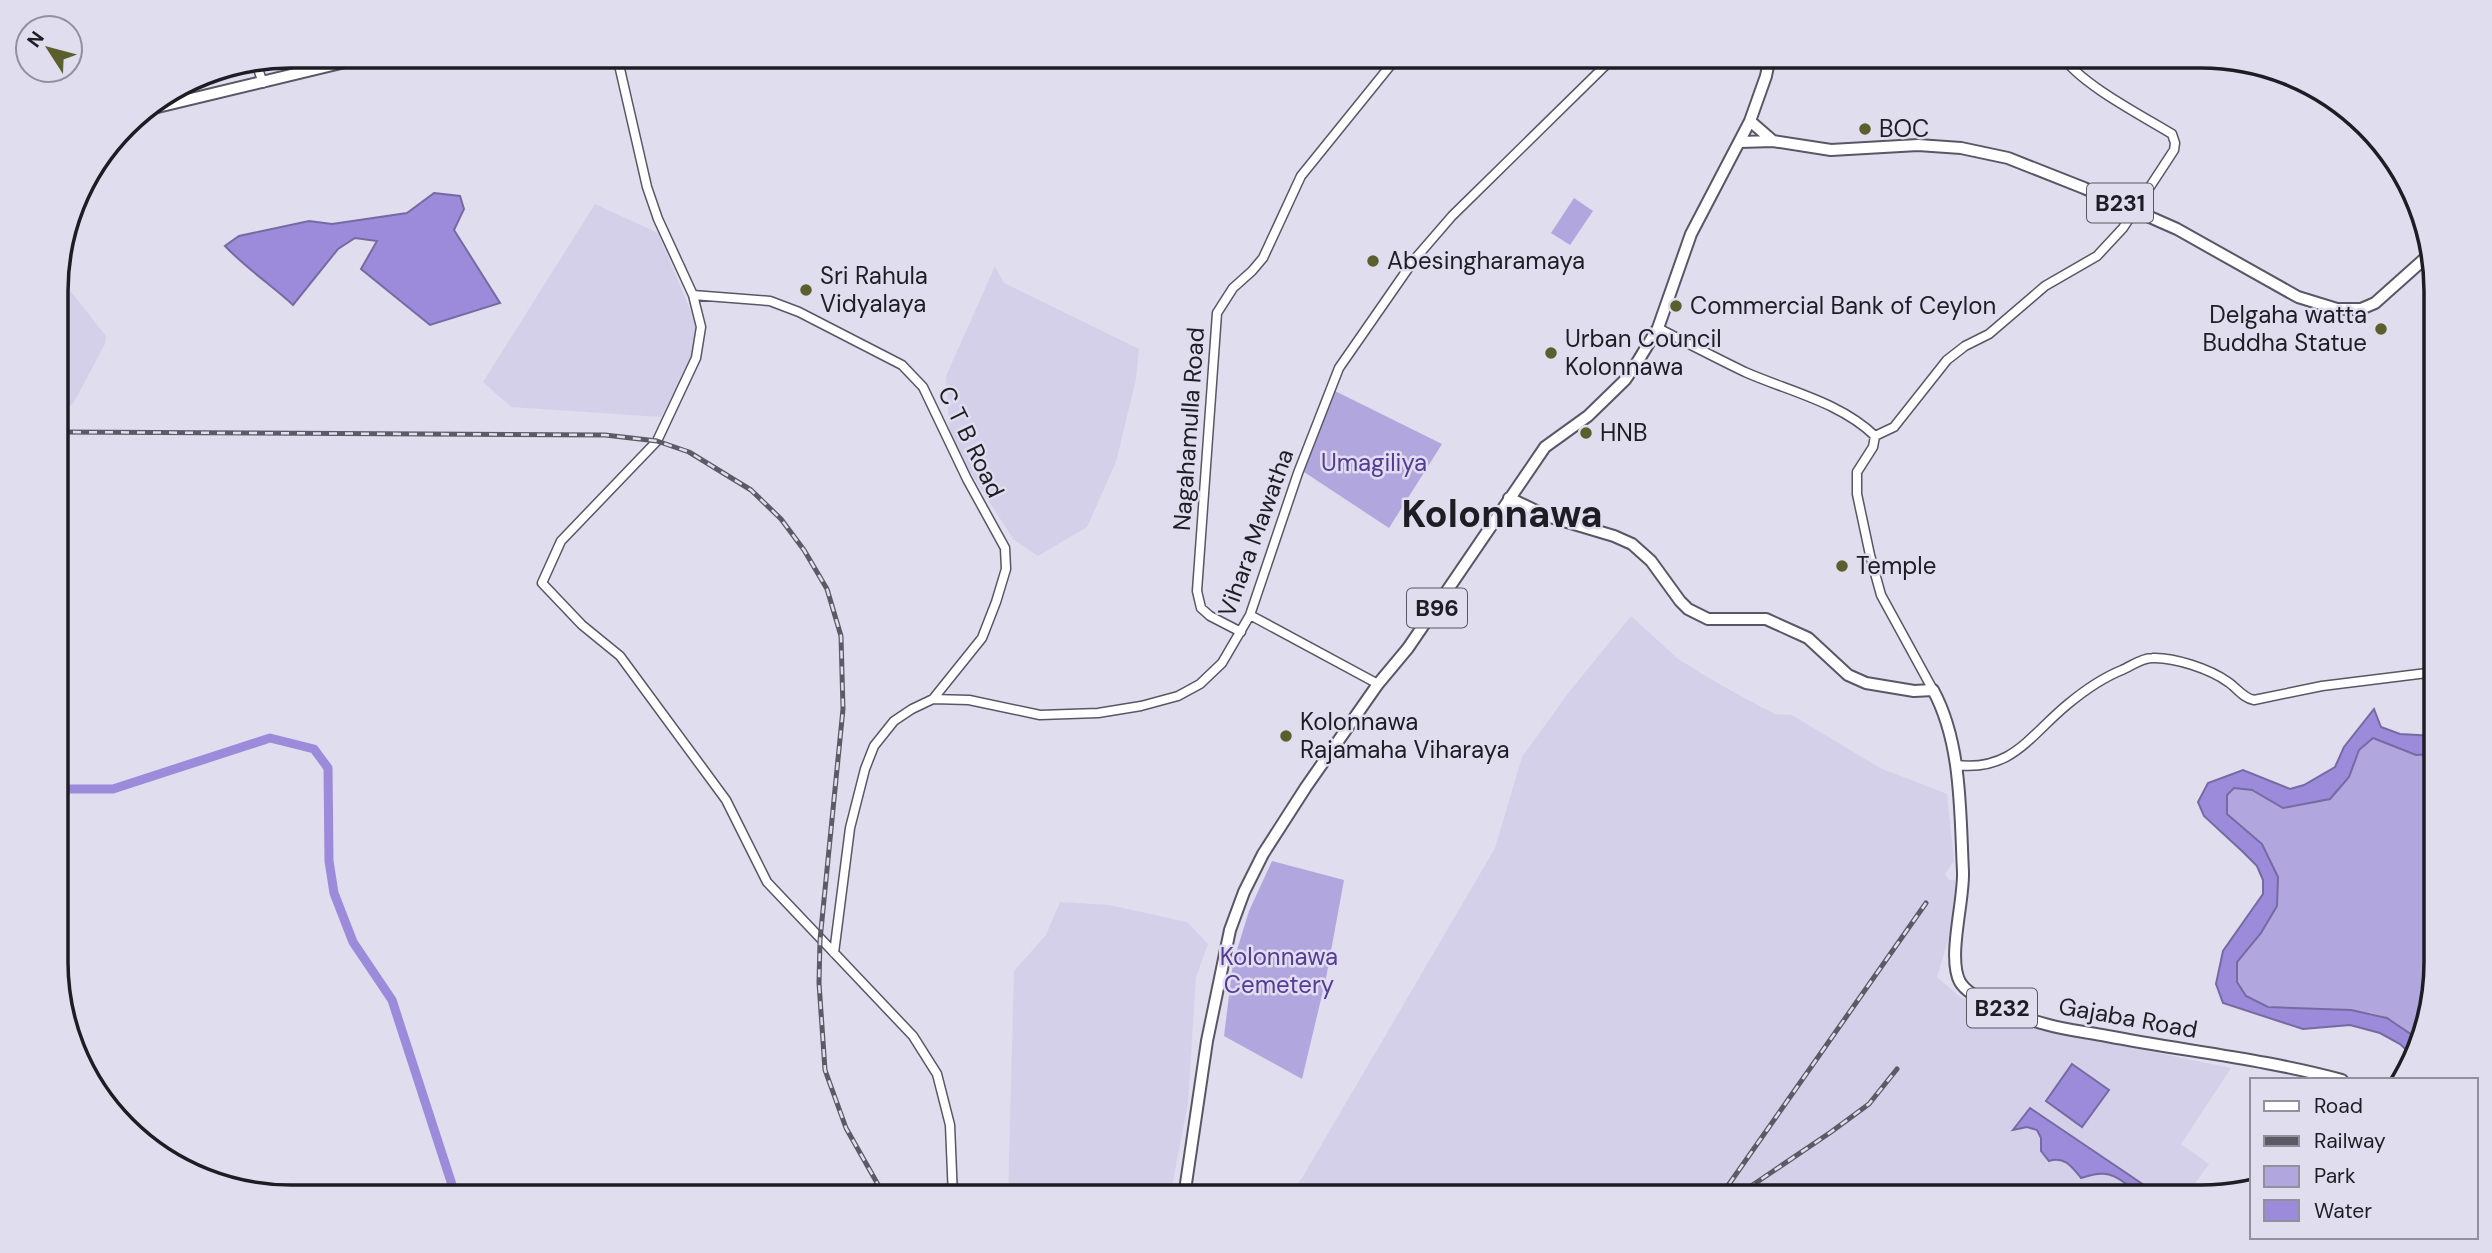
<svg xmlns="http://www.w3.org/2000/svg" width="2492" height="1253" font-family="'DM Sans',sans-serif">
	<rect width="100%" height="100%" fill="#e0ddef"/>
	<path fill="#d4d0e9" d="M 595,204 L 658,233 L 697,326 L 697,340 L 690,361 L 661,417 L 511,407 L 483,382 Z
		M 995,266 L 1004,283 L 1139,349 L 1136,379 L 1116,462 L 1087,527 L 1038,556 L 1014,540 L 954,447 L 949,425 L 946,376 Z
		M 57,274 L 106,336 L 105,344 L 73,404 L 57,410 Z
		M 1631,616 L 1678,659 L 1719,684 L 1763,708 L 1776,714 L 1792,715 L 1880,768 L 1947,794 L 1954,861 L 1945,874 L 1949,880 L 1955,880 L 1956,913 L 1937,977 L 1960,997 L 1989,1006 L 2042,1029 L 2231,1068 L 2181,1144 L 2209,1164 L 2194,1185 L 2209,1197 L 1287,1197 L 1302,1178 L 1495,848 L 1522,757 L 1569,692 Z
		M 1060,902 L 1109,905 L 1187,922 L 1208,944 L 1196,977 L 1188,1103 L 1170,1197 L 1008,1197 L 1014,971 L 1046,935 Z"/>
	<path fill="#b1a7de" d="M 1574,198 L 1593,211 L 1570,245 L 1551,233 Z
		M 1335,391 L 1442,444 L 1389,528 L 1304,472 Z
		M 2373,738 L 2416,755 L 2435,754 L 2436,962 L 2418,1039 C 2408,1032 2397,1022 2386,1017 C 2349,1003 2273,1018 2247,997 C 2236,988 2237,974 2237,962 L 2261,933 L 2278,877 L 2227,814 L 2227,795 L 2234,788 L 2252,790 L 2283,808 L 2349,777 L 2359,750 Z
		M 1272,861 L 1344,880 L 1326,978 L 1302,1079 L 1224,1036 L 1233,963 L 1249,911 Z"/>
	<path fill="#9c8bda" stroke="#766aa3" stroke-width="2" d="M 434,193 L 460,196 L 464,209 L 454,230 L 500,303 L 430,325 L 361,269 L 377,241 L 355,238 L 338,249 L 293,305 C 271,285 246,268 225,246 L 239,236 L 309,221 L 332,224 L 407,213 Z
		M 2374,709 L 2381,727 L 2400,734 L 2435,736 L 2435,754 L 2416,755 L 2373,738 L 2359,750 L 2349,777 L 2330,799 L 2283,808 L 2252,790 L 2234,788 L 2227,795 L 2227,814 L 2262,844 L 2278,877 L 2277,906 L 2261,933 L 2237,962 L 2237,982 L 2246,996 L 2268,1007 L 2351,1010 L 2387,1018 L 2418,1039 L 2414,1057 L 2400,1044 L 2380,1033 L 2350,1025 L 2303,1029 L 2223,1003 L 2216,984 L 2223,951 L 2263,894 L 2263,880 L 2257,866 L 2243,852 L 2204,816 L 2198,802 L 2208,783 L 2243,770 L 2290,789 L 2304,785 L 2335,767 L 2344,747 Z
		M 2072,1064 L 2109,1090 L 2082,1127 L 2046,1101 Z
		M 2030,1108 L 2144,1185 L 2136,1197 L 2126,1197 L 2125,1183 C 2109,1171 2099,1172 2081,1178 C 2072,1167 2065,1156 2049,1161 L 2041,1151 L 2041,1138 L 2037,1130 L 2027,1127 L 2013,1130 Z"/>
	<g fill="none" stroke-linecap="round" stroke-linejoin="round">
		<path stroke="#9c8bda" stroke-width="9" d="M 58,789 L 113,789 L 270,738 L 314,749 L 328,768 L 329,861 L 334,893 L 353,942 L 392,1000 L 456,1197"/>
		<defs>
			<path id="tertiary" d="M 617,56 L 647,187 L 658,219 L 693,295 L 701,327 L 696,358 L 657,441 L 561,541 L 542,583 L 582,625 L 620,656 L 726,800 L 767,882 L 913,1036 L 937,1074 L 950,1125 L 953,1197
				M 256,63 L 263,83
				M 128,125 L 149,111
				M 693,295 L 770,301 L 799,312 L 902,365 L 923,387 L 967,479 L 1005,548 L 1006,569 L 996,602 L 982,638 L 933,699
				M 1658,328 C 1687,343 1716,358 1745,372 C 1788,391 1840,402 1875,436
				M 1250,615 L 1378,684
				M 1241,632 L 1210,616 L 1201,608 L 1197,591 L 1217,313 L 1233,288 L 1252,271 L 1263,258 L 1301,176 L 1398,56
				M 1933,690 L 1881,595 L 1870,555 L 1857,494 L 1857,472 L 1873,447 L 1875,436 L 1894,427 L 1947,360 L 1965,346 L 1989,334 L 2045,286 L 2097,256 L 2123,228 L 2174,150 L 2175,143 L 2172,134 C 2141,115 2082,85 2062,56
				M 1956,765 C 2012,772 2030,735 2068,704 C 2085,690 2102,678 2122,670 C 2131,666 2142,658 2152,658 C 2174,657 2210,669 2228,682 C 2237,688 2243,698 2254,700 L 2322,686 L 2435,672
				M 834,953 L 850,828 L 865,769 L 874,746 L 894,721 L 912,709 L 933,699 L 969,700 L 1040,715 L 1098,713 L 1141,706 L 1178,696 L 1200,684 L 1222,663 L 1250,615 L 1298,473 L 1339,368 L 1414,260 L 1452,216 L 1615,56"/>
			<path id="primary" d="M 141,111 L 370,56
				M 1750,121 L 1773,141
				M 1740,142 L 1773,141 L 1831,150 L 1918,145 L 1961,148 L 2008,158 L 2084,188 L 2177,229 L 2298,297 L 2337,309 L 2361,309 L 2375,303 L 2431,253
				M 1509,498 L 1547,516 L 1614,536 L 1632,544 L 1651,561 L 1680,601 L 1688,609 L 1708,619 L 1766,619 L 1808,638 L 1848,675 L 1866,683 L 1914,691 L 1933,690 C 1962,743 1960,813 1963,872 C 1964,902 1947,958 1960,982 C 1971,1001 2023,1018 2045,1024 C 2065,1030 2086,1032 2107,1036 C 2185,1051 2265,1059 2342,1080
				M 1184,1197 L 1207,1041 L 1230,930 L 1244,892 L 1263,854 L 1306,787 L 1378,684 L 1408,648 L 1545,447 L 1588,416 L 1625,380 L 1638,361 L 1658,328 L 1691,234 L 1750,121 L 1766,76 L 1770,56"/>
		</defs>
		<use href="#tertiary" stroke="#595665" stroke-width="11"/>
		<use href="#primary" stroke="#595665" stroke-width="14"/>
		<use href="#tertiary" stroke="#fff" stroke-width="8"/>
		<use href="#primary" stroke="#fff" stroke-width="10"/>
		<defs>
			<path id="rail" d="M 57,432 L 605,435 L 657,441 L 689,452 L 751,490 L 781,519 L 804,550 L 827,589 L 841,636 L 843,709 L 820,940 L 819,983 L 825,1070 L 846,1128 L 885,1197
				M 1720,1197 L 1926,903
				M 1735,1197 L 1831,1132 L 1869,1104 L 1897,1069"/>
		</defs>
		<use href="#rail" stroke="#5c5a64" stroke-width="5"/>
		<use href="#rail" stroke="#e0ddef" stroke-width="2.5" stroke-dasharray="8" stroke-linecap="butt"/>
	</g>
	<g fill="#5b5f2d" stroke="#e0ddef" stroke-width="2.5">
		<circle cx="1865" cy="129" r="7"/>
		<circle cx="1373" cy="261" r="7"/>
		<circle cx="806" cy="290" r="7"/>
		<circle cx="1676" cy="306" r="7"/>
		<circle cx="2381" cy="329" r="7"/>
		<circle cx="1551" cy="353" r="7"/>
		<circle cx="1586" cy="433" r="7"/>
		<circle cx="1842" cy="566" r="7"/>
		<circle cx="1286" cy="736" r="7"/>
	</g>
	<g text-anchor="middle" stroke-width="5" stroke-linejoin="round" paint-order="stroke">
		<g fill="#e0ddef" stroke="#585760" stroke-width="2">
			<rect x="2087" y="183.5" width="66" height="39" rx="5"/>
			<rect x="1407" y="588.5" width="60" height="39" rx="5"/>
			<rect x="1967" y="988.5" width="70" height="39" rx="5"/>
		</g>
		<g font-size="23" font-weight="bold" fill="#1e1d23">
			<text x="2120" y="211">B231</text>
			<text x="1437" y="616">B96</text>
			<text x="2002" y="1016">B232</text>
		</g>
		<g font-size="24" fill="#1e1d23" stroke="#e0ddef" text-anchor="start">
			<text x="1879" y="137">BOC</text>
			<text x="1387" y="269">Abesingharamaya</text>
			<text x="820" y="284">Sri Rahula<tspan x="820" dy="28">Vidyalaya</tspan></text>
			<text x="1690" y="314">Commercial Bank of Ceylon</text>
			<text x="2367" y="323" text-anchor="end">Delgaha watta<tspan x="2367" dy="28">Buddha Statue</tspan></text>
			<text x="1565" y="347">Urban Council<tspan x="1565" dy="28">Kolonnawa</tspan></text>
			<text x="1600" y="441">HNB</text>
			<text x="1856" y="574">Temple</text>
			<text x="1300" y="730">Kolonnawa<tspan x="1300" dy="28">Rajamaha Viharaya</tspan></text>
		</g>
		<g font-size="24" fill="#1e1d23" stroke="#e0ddef">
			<text transform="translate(1189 429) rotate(-86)" y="8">Nagahamulla Road</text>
			<text transform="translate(971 442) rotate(64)" y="8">C T B Road</text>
			<text transform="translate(1256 533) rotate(-70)" y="8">Vihara Mawatha</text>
			<text transform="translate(2128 1018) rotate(10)" y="8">Gajaba Road</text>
		</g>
		<g font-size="24" fill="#563a97" stroke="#e0ddef">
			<text x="1374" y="471">Umagiliya</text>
			<text x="1279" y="965">Kolonnawa<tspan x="1279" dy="28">Cemetery</tspan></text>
		</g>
		<g font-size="38" font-weight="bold" fill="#1e1d23" stroke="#e0ddef">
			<text x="1502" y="527">Kolonnawa</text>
		</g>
	</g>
	<path d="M0 0H2492V1253H0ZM291 68H2201A223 223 0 0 1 2424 291V962A223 223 0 0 1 2201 1185H291A223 223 0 0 1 68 962V291A223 223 0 0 1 291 68Z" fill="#e0ddef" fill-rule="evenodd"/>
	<path fill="none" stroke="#1e1d23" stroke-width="3.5" d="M291 68H2201A223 223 0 0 1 2424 291V962A223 223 0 0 1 2201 1185H291A223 223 0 0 1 68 962V291A223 223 0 0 1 291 68Z"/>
	<rect x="2250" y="1078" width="228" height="161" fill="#e0ddef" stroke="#92909d" stroke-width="2"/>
	<rect x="2264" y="1101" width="35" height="10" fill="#ffffff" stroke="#92909d" stroke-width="2"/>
	<text x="2314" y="1113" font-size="21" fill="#1e1d23">Road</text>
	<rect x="2264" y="1136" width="35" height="10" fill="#5c5a64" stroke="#92909d" stroke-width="2"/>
	<text x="2314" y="1148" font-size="21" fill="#1e1d23">Railway</text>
	<rect x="2264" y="1166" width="35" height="21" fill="#b1a7de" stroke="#92909d" stroke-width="2"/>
	<text x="2314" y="1183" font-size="21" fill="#1e1d23">Park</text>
	<rect x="2264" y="1200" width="35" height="21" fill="#9c8bda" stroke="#92909d" stroke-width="2"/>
	<text x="2314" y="1218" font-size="21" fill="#1e1d23">Water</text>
	<g transform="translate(49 49) rotate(306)"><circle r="33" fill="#e0ddef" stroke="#92909d" stroke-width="2"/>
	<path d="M0-5L12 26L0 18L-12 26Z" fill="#5b5f2d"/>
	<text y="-10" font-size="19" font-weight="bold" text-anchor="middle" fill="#1e1d23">N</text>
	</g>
</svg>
